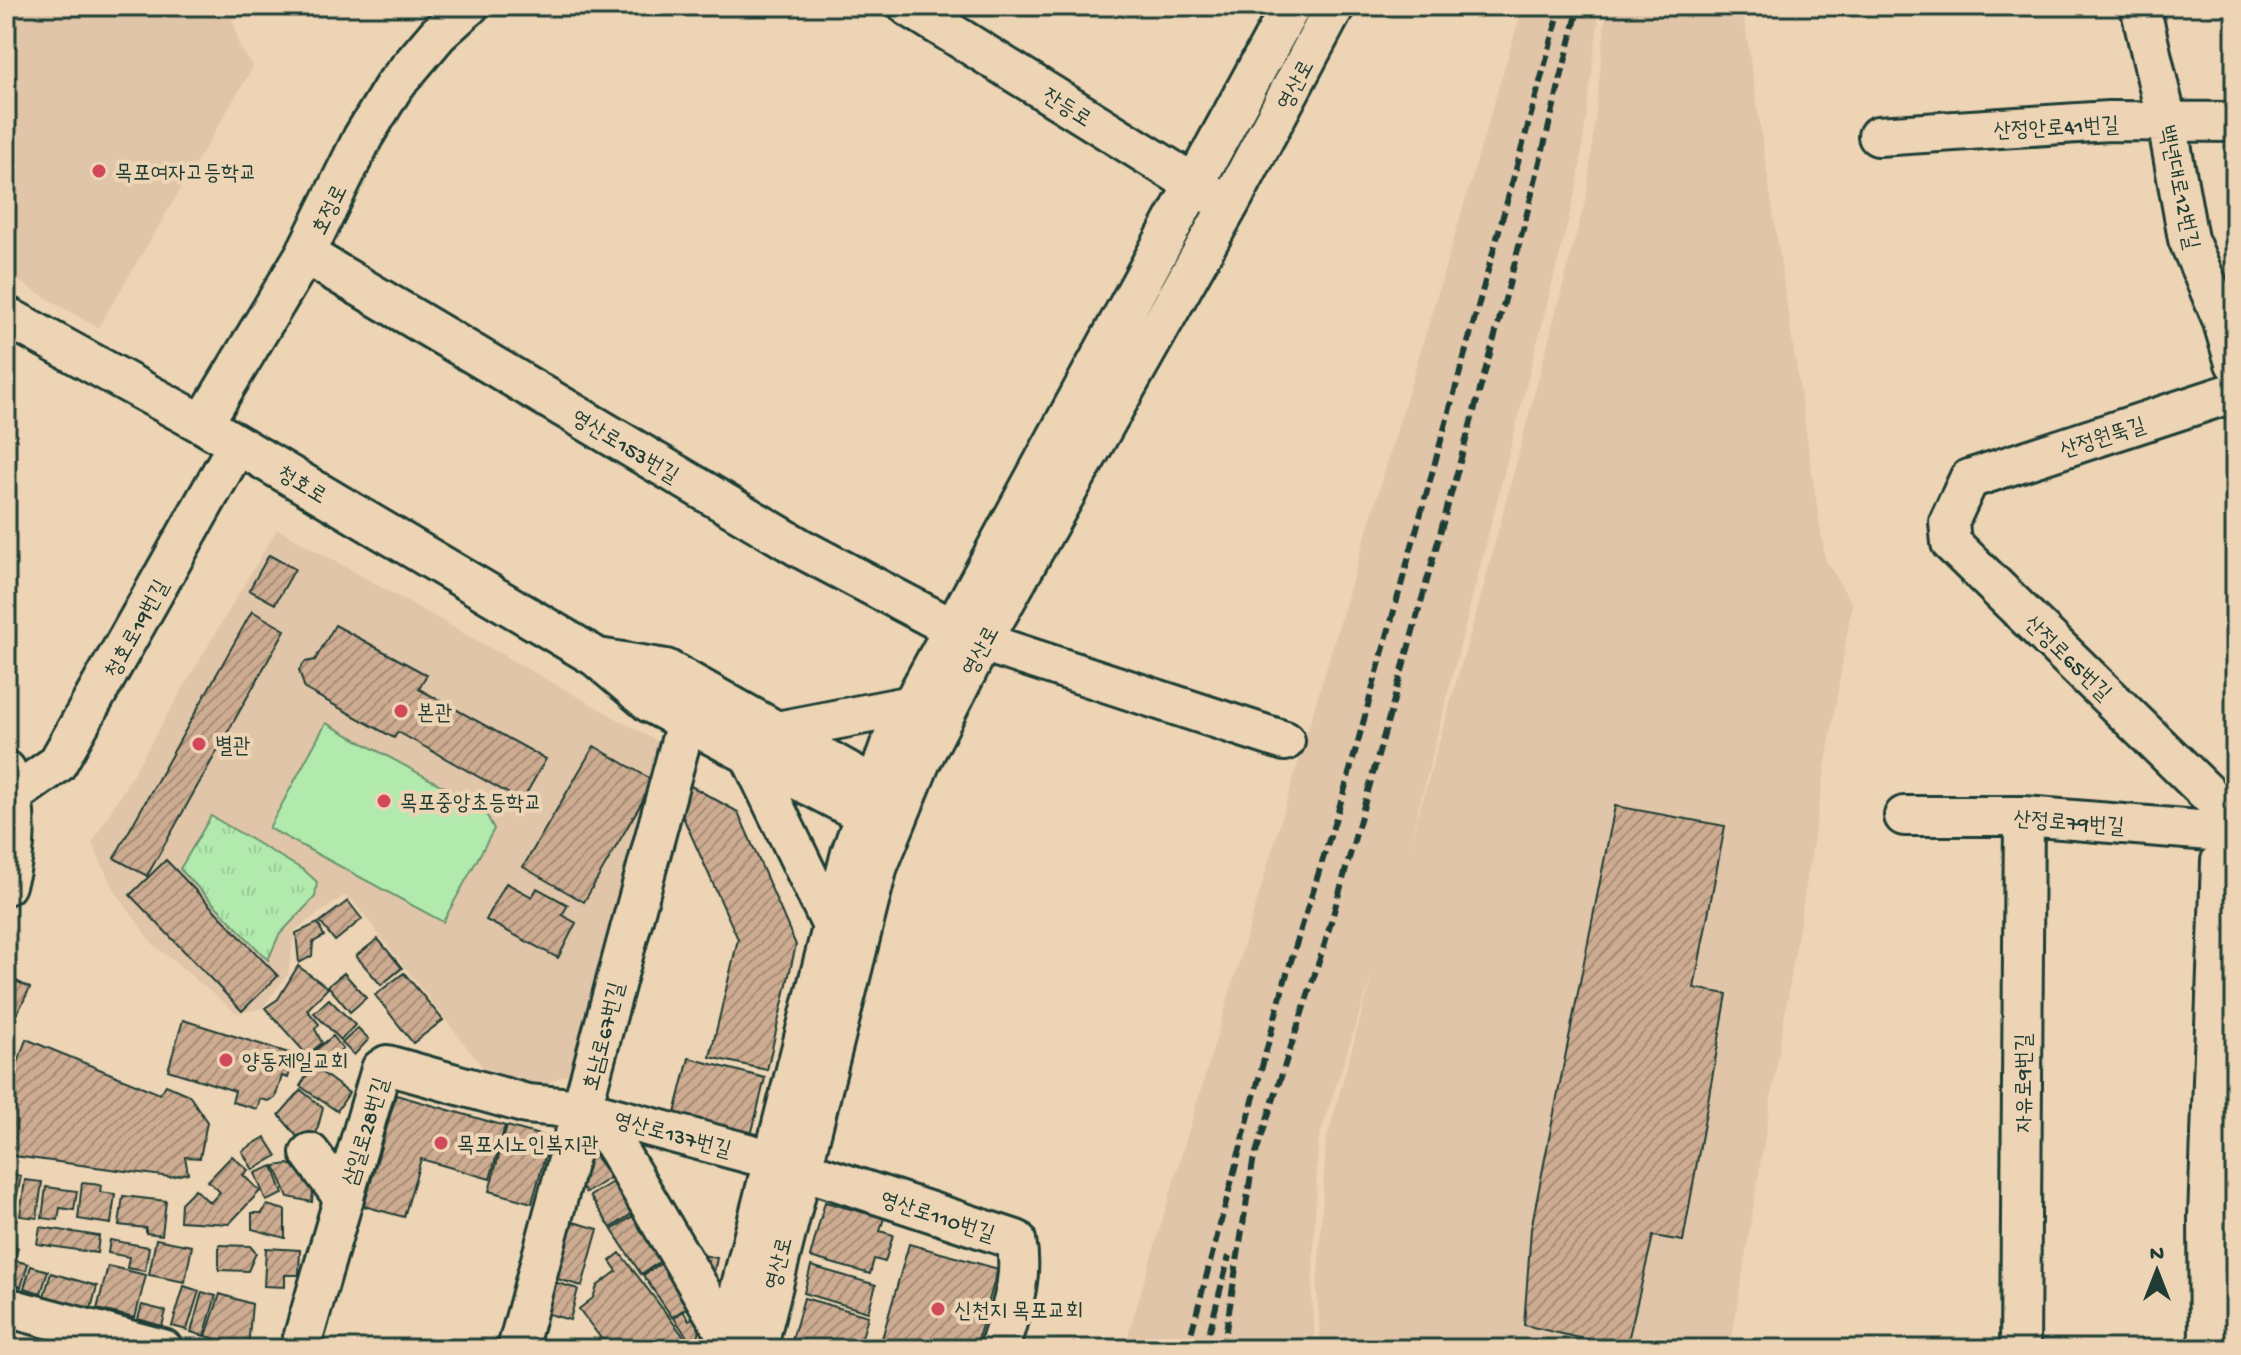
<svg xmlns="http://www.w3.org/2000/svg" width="2241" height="1355" font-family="'Gochi Hand','Poor Story',sans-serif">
	<defs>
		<pattern id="park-tufts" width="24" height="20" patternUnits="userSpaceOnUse" patternTransform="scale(2)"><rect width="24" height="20" fill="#b2eaad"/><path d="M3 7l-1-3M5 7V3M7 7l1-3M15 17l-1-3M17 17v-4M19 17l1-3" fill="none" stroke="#99ca95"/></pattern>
		<pattern id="building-hatch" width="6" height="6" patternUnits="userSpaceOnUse" patternTransform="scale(2)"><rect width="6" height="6" fill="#ceac91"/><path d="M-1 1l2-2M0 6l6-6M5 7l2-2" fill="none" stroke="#a78d77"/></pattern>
	</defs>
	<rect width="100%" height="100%" fill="#edd4b4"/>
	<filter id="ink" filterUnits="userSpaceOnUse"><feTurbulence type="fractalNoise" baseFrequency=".0125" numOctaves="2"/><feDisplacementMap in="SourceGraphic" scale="16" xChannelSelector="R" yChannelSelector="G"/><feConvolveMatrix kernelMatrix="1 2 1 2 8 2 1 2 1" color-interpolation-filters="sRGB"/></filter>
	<g filter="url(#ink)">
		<path fill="#e0c5a8" d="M 6,6 L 230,6 L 239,46 L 253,67 L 98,328 L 6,274 Z
			M 1523,6 L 1600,6 L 1578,182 L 1408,850 L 1483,589 L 1587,194 L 1607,6 L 1742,6 L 1825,559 L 1852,604 L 1730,1349 L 1321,1349 L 1317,1293 L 1326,1142 L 1374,969 L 1318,1141 L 1312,1299 L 1315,1349 L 1124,1349 Z
			M 277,529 L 664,745 L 575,1071 L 537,1088 L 487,1073 L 353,901 L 344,896 L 295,930 L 288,975 L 261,1009 L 236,1013 L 152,943 L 113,888 L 92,843 Z"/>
		<path fill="#b2eaad" stroke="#689470" stroke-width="2" d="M 326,723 L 483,808 L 494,829 L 443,922 L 269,828 Z"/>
		<path fill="url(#park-tufts)" stroke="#689470" stroke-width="2" d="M 211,816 L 305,871 L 317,882 L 315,897 L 279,935 L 268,960 L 180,869 Z"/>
		<path fill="url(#building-hatch)" stroke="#1f3d34" stroke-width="2" d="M 269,555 L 295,569 L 275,604 L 249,590 Z
			M 252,611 L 285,630 L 147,876 L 114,858 Z
			M 335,625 L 427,675 L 419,689 L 546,759 L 522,801 L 398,732 L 394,738 L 305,689 L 299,670 L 305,662 L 315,660 Z
			M 594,746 L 654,781 L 584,902 L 523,867 Z
			M 689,785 L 738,812 L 796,945 L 767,1070 L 710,1057 L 738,939 L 682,815 Z
			M 1615,806 L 1725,826 L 1694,988 L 1727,994 L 1683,1241 L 1653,1236 L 1626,1349 L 1524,1325 L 1531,1229 Z
			M 166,860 L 278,976 L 242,1011 L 130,895 Z
			M 506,883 L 532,897 L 537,888 L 568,905 L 562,915 L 576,923 L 558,958 L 486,920 Z
			M 348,901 L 362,919 L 335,941 L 320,922 Z
			M 318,923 L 324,936 L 313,942 L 312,956 L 299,963 L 296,933 Z
			M 378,939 L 402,968 L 381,985 L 356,956 Z
			M 298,966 L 328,988 L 307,1010 L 319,1024 L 315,1029 L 322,1043 L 307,1055 L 265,1008 L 278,999 Z
			M 344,973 L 366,998 L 350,1012 L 328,986 Z
			M 404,973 L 443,1020 L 413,1043 L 375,995 Z
			M 6,976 L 30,988 L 6,1036 Z
			M 329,999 L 355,1025 L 341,1040 L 314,1013 Z
			M 183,1020 L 295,1055 L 288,1078 L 282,1076 L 275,1098 L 268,1101 L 260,1099 L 257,1109 L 232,1102 L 235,1091 L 168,1070 Z
			M 358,1028 L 369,1039 L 354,1055 L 342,1043 Z
			M 333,1036 L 343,1049 L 318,1068 L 308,1056 Z
			M 26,1039 L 160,1094 L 166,1085 L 189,1095 L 207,1122 L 200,1158 L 185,1157 L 188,1173 L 170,1177 L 7,1155 L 6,1098 Z
			M 689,1058 L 765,1078 L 749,1144 L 672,1125 Z
			M 313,1066 L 349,1093 L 337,1111 L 300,1086 Z
			M 301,1090 L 323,1108 L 315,1138 L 304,1145 L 279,1115 Z
			M 396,1095 L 505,1126 L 490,1179 L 421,1159 L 404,1217 L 364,1206 Z
			M 507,1126 L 550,1138 L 532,1203 L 489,1191 Z
			M 265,1137 L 277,1156 L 253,1170 L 242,1151 Z
			M 591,1151 L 611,1177 L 586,1193 L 576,1178 L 583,1156 Z
			M 232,1156 L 248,1170 L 243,1175 L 260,1191 L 229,1224 L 180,1221 L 181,1203 L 195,1189 L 210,1203 L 220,1192 L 208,1181 Z
			M 288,1164 L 308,1170 L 313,1190 L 312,1202 L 288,1197 L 275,1166 Z
			M 273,1166 L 283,1194 L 266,1201 L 255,1173 Z
			M 6,1173 L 21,1176 L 15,1205 L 17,1219 L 6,1220 Z
			M 25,1180 L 42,1182 L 37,1218 L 20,1216 Z
			M 614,1181 L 634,1212 L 611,1228 L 590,1196 Z
			M 82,1183 L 101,1185 L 100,1192 L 115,1194 L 111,1224 L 78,1219 Z
			M 46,1187 L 77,1191 L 74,1210 L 60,1208 L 58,1220 L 42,1218 Z
			M 123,1196 L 166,1201 L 162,1235 L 146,1233 L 146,1228 L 119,1225 Z
			M 825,1202 L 884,1218 L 880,1231 L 893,1235 L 885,1262 L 874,1259 L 870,1274 L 810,1257 Z
			M 267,1205 L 285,1210 L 285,1238 L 252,1229 L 252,1213 L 262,1213 Z
			M 634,1215 L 664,1259 L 641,1274 L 612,1230 Z
			M 563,1219 L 598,1229 L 582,1286 L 547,1276 Z
			M 40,1227 L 99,1236 L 97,1253 L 37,1244 Z
			M 156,1239 L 192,1246 L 185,1282 L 149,1275 Z
			M 110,1240 L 149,1247 L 145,1271 L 127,1268 L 129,1257 L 108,1253 Z
			M 909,1244 L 998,1269 L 975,1349 L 879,1349 Z
			M 6,1245 L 18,1248 L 14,1260 L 28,1264 L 21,1287 L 6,1283 Z
			M 219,1245 L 250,1246 L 256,1253 L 248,1271 L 219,1270 Z
			M 266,1248 L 300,1250 L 299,1275 L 285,1275 L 285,1287 L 264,1286 Z
			M 689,1252 L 717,1258 L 711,1287 Z
			M 620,1253 L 691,1346 L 686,1349 L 641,1349 L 638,1346 L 631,1349 L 625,1342 L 617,1349 L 609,1349 L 579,1309 L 593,1298 L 597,1286 L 617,1271 L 610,1261 Z
			M 665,1261 L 694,1303 L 672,1317 L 643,1275 Z
			M 31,1266 L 48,1271 L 41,1293 L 24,1288 Z
			M 108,1266 L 146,1275 L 135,1318 L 97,1309 Z
			M 811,1266 L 876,1285 L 868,1312 L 804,1293 Z
			M 51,1273 L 97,1286 L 91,1309 L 44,1296 Z
			M 547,1280 L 578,1289 L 570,1320 L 538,1311 Z
			M 184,1286 L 199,1291 L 187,1330 L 172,1326 Z
			M 202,1292 L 216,1296 L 204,1336 L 191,1332 Z
			M 220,1294 L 252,1304 L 248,1348 L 206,1336 Z
			M 804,1298 L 868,1316 L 859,1349 L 790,1347 Z
			M 142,1305 L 166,1311 L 162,1326 L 138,1319 Z
			M 683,1311 L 689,1320 L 700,1313 L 704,1316 L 697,1341 L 692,1344 L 674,1318 Z"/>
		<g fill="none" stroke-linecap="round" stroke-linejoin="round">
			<defs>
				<path id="minor" d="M 908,6 L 1215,197
					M 2140,6 L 2167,122 L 2188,239 L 2222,319 L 2235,363
					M 1878,136 L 2109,121 L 2235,122
					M 305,254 L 802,549 L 952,628
					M 6,316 L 203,424 L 596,657 L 650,703 L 885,825
					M 2235,392 L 1969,479 L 1949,522 L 1951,543 L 2235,820
					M 203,424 L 305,254 L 363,137 L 394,86 L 438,34 L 469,6
					M 982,642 L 1285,741
					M 598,658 L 666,669 L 898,799
					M 777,731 L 912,705
					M 750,756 L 832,926
					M 13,795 L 57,764 L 237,445
					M 1904,816 L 2024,816 L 2235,833
					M 6,885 C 18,847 17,808 6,770
					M 583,1109 L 613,1142 L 728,1337
					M 310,1153 L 344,1199
					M 800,1169 L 1016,1240 C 1024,1280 1010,1311 999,1349
					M 6,1307 L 163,1349
					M 300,1349 L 381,1069 L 387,1065 L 527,1104 L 583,1109 L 773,1160
					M 517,1349 L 686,722
					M 725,1349 L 851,853 L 890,745 L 1291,6
					M 757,1349 L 878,866 L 921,761 L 982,642 L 1229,205 L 1335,6
					M 2020,1349 L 2024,816
					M 2209,1349 L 2208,1218 L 2221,861 L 2235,847"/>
			</defs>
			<use href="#minor" stroke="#1f3d34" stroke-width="44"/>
			<use href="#minor" stroke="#edd4b4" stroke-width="38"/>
			<path stroke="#1f3d34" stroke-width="6" stroke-dasharray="12 6" stroke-linecap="butt" d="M 1187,1349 L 1285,980 L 1344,792 L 1561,6
				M 1205,1349 L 1229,1256
				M 1223,1349 L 1253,1162 L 1325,943 L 1397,689 L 1509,285 L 1579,6"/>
		</g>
	</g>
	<g fill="#d1495b" stroke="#edd4b4" stroke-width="3">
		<circle cx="99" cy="171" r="8"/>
		<circle cx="401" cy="711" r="8"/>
		<circle cx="199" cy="744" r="8"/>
		<circle cx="384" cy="801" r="8"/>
		<circle cx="226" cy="1060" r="8"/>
		<circle cx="441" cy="1143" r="8"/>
		<circle cx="938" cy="1309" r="8"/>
	</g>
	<g text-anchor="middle" stroke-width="8" stroke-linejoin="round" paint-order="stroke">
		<g font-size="22" fill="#1f3d34" stroke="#edd4b4">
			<text transform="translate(1294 84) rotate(-62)" y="8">영산로</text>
			<text transform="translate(1068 106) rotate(32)" y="8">잔등로</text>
			<text transform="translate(2056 126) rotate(-3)" y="8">산정안로41번길</text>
			<text transform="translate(2181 187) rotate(78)" y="8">백년대로12번길</text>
			<text transform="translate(328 209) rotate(-64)" y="8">호정로</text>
			<text transform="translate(2102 436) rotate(-18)" y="8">산정원뚝길</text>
			<text transform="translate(626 445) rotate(31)" y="8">영산로153번길</text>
			<text transform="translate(303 483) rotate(31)" y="8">청호로</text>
			<text transform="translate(135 628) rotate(-61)" y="8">청호로19번길</text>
			<text transform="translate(979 650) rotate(-62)" y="8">영산로</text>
			<text transform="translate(2069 657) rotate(44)" y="8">산정로65번길</text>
			<text transform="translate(2069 821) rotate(4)" y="8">산정로79번길</text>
			<text transform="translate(602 1036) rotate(-76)" y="8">호남로67번길</text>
			<text transform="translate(2022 1083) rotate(-90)" y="8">자유로9번길</text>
			<text transform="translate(364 1131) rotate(-73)" y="8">삼일로28번길</text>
			<text transform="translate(673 1133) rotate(15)" y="8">영산로137번길</text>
			<text transform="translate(938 1215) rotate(18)" y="8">영산로110번길</text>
			<text transform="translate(777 1263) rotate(-76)" y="8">영산로</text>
		</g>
		<g font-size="22" fill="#1f3d34" stroke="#edd4b4" text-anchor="start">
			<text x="115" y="179">목포여자고등학교</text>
			<text x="417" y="719">본관</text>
			<text x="215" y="752">별관</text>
			<text x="400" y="809">목포중앙초등학교</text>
			<text x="242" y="1068">양동제일교회</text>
			<text x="457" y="1151">목포시노인복지관</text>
			<text x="954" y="1317">신천지 목포교회</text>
		</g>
	</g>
	<rect width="2241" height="1355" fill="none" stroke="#edd4b4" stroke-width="32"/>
	<rect x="16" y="16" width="2209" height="1323" fill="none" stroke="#1f3d34" stroke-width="3" filter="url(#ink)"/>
	<g transform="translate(2157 1271)" stroke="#edd4b4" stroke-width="6" paint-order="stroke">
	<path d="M0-6L14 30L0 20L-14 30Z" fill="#1f3d34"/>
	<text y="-12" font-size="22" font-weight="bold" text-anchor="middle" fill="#1f3d34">N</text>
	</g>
</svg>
